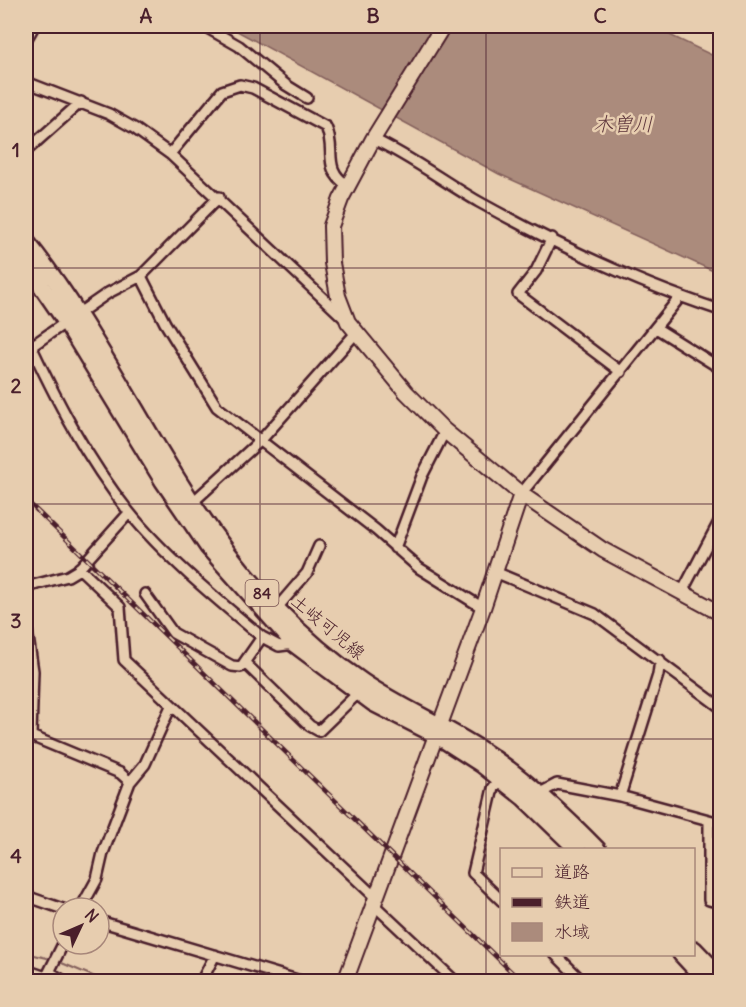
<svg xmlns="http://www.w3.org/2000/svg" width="746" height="1007" font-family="Delius,'Klee One',sans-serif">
	<rect width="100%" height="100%" fill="#e7cdaf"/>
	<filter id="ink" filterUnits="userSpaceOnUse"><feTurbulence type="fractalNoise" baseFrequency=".0167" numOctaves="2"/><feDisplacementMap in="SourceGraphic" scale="12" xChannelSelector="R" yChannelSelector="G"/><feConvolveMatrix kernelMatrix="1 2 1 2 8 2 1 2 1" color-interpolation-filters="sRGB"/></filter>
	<g filter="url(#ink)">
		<path fill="#ab8b7c" stroke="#84605c" stroke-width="1.5" d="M 228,26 L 651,26 L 720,59 L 720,274 L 499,174 Z"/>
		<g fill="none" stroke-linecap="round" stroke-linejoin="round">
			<path stroke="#84605c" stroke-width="2" d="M 26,953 L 47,958
				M 57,961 L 107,982"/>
			<defs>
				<path id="street" d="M 204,26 L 239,46 L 286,85 L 307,98
					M 26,40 L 34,26
					M 26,82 L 109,114 L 134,128 L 170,154 L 344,318
					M 373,139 C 410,156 444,182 479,202 C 553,243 640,284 720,310
					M 26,151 L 81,102
					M 170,154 L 222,91 L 240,85 L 253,88 L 326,127 C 337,151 321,168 348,186
					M 552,238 L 536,271 L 518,294 L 621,372
					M 141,276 L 165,323 L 217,407 L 376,530 L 419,568 L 483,608
					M 656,328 L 720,368
					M 26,335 C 55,398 86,458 129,512 C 164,556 219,601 262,637 L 279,646 L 294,644
					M 26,350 L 108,293 L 141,276 L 219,197
					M 521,494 L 680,297
					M 193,502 L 262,439 L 356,333
					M 395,548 L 422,476 L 445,431
					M 79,568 L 120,607 L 124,660 L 375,897
					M 495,572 L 595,614 L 720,707
					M 26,587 L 68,576 L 78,570 L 129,513
					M 682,592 L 720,520
					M 145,594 L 173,633 L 232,666 L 241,667 L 262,637
					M 276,609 L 307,573 L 319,546
					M 26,623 L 33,671 L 31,736 L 120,773 L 130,782
					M 246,664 L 310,726 L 319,731 L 353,698 L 356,691
					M 500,779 L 493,788 L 473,873 L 502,901
					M 540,793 L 557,784 L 620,796 L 720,823
					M 620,796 L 658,675 L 660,660
					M 709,821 L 709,900 L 720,903
					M 26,896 L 63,909
					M 372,903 L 456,982
					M 81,908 L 97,879 L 103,853 L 130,782 L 145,764 L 171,706
					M 99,921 L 304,982
					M 555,954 L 583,982
					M 26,970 L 46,977
					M 49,972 L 66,982
					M 44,982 L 63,944
					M 201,982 L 215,955"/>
				<path id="secondary" d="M 443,26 L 373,139 L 341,199 L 331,226 L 332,263 L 338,296 L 348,322 L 406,392 L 445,431 L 521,494 L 603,550 L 720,613
					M 345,982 L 483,608 L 521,494"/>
				<path id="primary" d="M 26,241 C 119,356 171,503 276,608 C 302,635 332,661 363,682 C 404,710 451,728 492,757 C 531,784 565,816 598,850
					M 26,264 L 66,322 L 163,481 L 208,547 L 294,644 L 373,703 L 436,735 L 481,764 L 524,798 L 578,850
					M 694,949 L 720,976
					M 681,954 L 707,982"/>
			</defs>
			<use href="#street" stroke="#4a1f2b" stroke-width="14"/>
			<use href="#secondary" stroke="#4a1f2b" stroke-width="18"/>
			<use href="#primary" stroke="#4a1f2b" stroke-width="20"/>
			<use href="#street" stroke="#e7cdaf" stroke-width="9"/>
			<use href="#secondary" stroke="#e7cdaf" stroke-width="14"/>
			<use href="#primary" stroke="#e7cdaf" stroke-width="15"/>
			<defs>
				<path id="rail" d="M 26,500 L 522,982"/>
			</defs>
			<use href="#rail" stroke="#4a1f2b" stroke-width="4.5"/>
			<use href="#rail" stroke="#e7cdaf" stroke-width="2" stroke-dasharray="7" stroke-linecap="butt"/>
		</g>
	</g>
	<path fill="none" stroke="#4a1f2b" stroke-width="1.5" stroke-opacity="0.55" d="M 260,26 L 260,982M 486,26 L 486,982M 26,268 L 720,268M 26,504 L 720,504M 26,739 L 720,739"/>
	<g text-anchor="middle" stroke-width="5" stroke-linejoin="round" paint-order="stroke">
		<rect fill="#e7cdaf" stroke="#795353" stroke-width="1.5" x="245.5" y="580" width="33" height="26" rx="4.5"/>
		<g font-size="16" font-weight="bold" fill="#4a1f2b">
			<text x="262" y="599">84</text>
		</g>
		<g font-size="18" fill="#4a1f2b" stroke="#e7cdaf">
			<text transform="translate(328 627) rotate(40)" y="6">土岐可児線</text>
		</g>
		<g font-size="20" font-style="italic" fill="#5d353b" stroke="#e7cdaf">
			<text x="623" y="131">木曽川</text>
		</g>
	</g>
	<rect width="746" height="1007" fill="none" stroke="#e7cdaf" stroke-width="66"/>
	<rect x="500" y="848" width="195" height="108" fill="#e7cdaf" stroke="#a8877a" stroke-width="1.5"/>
	<rect x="512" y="868" width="30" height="9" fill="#e7cdaf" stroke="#a8877a" stroke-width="1.5"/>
	<text x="554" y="878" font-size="18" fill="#4a1f2b">道路</text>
	<rect x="512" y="898" width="30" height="9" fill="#4a1f2b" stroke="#a8877a" stroke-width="1.5"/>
	<text x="554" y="908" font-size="18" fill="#4a1f2b">鉄道</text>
	<rect x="512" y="923" width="30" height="18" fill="#ab8b7c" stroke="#a8877a" stroke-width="1.5"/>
	<text x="554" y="938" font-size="18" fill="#4a1f2b">水域</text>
	<g transform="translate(81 926) rotate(46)"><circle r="28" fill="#e7cdaf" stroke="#a8877a" stroke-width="1.5"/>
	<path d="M0-4.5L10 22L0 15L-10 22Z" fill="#4a1f2b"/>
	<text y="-9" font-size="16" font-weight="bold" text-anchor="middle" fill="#4a1f2b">N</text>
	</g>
	<rect x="33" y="33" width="680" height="941" fill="none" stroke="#4a1f2b" stroke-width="2"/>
	<g font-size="20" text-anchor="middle" font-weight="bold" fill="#4a1f2b">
		<text x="146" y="23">A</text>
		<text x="373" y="23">B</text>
		<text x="600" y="23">C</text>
		<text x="16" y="157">1</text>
		<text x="16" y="393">2</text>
		<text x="16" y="628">3</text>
		<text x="16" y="863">4</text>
	</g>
</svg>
